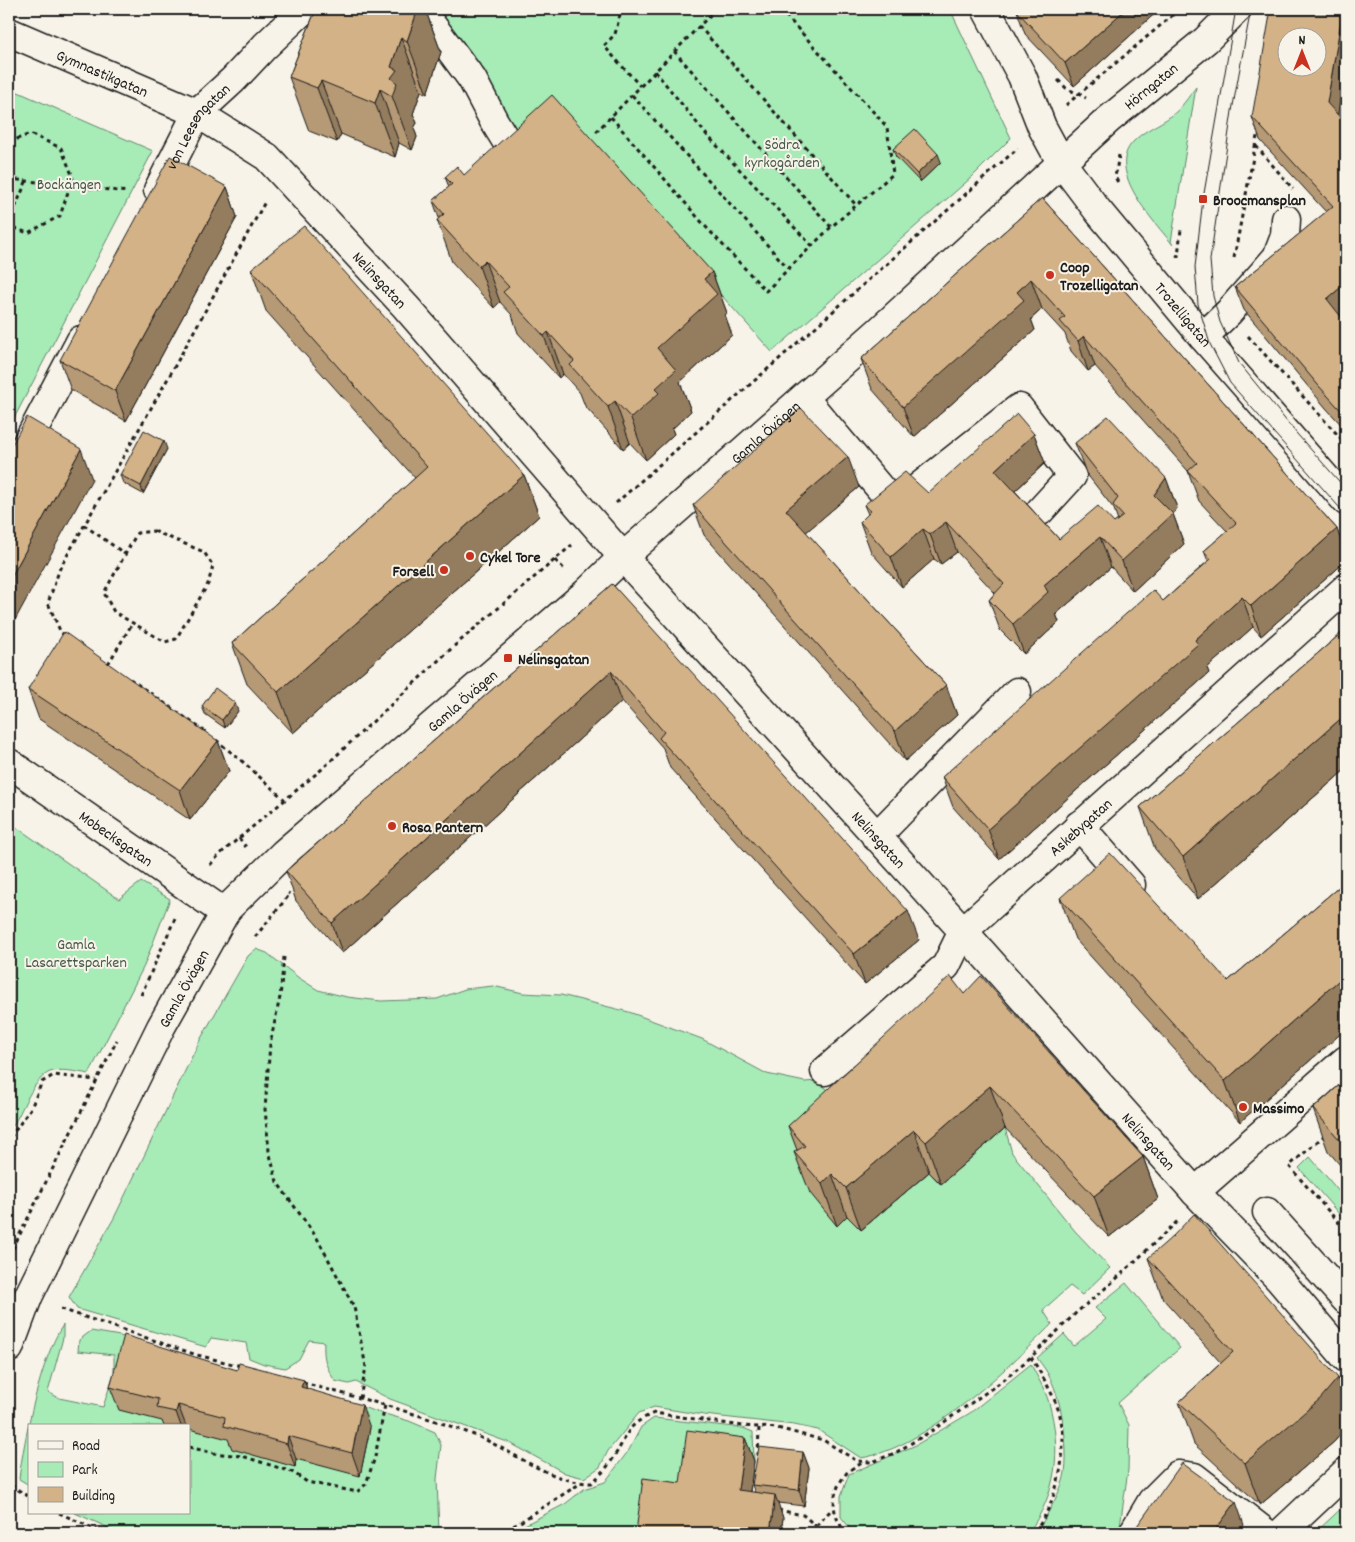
<svg xmlns="http://www.w3.org/2000/svg" width="1355" height="1542" font-family="Dekko,sans-serif">
	<rect width="100%" height="100%" fill="#f7f3e8"/>
	<filter id="ink" filterUnits="userSpaceOnUse"><feTurbulence type="fractalNoise" baseFrequency=".02" numOctaves="2"/><feDisplacementMap in="SourceGraphic" scale="10" xChannelSelector="R" yChannelSelector="G"/><feConvolveMatrix kernelMatrix="1 2 1 2 8 2 1 2 1" color-interpolation-filters="sRGB"/></filter>
	<g filter="url(#ink)">
		<path fill="#a7ebb7" stroke="#62846a" d="M 429,9 L 950,9 L 1011,138 L 972,177 L 772,352 L 722,296 L 564,138 L 532,165 Z
			M 1196,87 L 1171,242 L 1173,245 C 1155,222 1105,171 1133,142 C 1144,130 1159,125 1171,116 C 1181,109 1189,96 1196,87 Z
			M 9,88 L 153,151 L 9,428 Z
			M 9,822 L 119,899 L 141,882 L 170,899 L 144,966 L 89,1074 C 78,1072 60,1068 50,1072 C 34,1078 22,1111 13,1126 L 9,1126 Z
			M 256,949 L 267,953 L 299,978 L 318,990 L 347,997 L 381,1001 L 437,999 L 465,989 L 493,986 L 523,993 L 561,995 L 629,1012 L 702,1039 L 767,1074 L 805,1082 L 816,1081 L 826,1088 L 841,1107 L 837,1225 L 847,1216 L 861,1230 L 929,1172 L 940,1184 L 1005,1128 L 1012,1153 L 1075,1231 L 1110,1268 L 1082,1295 L 1070,1286 L 1043,1310 L 1052,1324 C 1006,1370 925,1448 861,1458 L 818,1430 L 794,1425 L 704,1415 L 654,1407 L 639,1413 L 608,1451 L 600,1467 L 584,1478 L 565,1473 L 510,1443 L 390,1399 L 356,1382 L 349,1384 L 335,1381 C 326,1367 323,1359 324,1342 L 309,1340 L 299,1359 L 285,1368 L 264,1364 L 249,1358 L 246,1343 L 211,1338 L 206,1347 L 77,1309 L 69,1297 L 114,1218 L 200,1040 L 248,956 Z
			M 1310,1157 L 1346,1200 L 1346,1222 L 1299,1168 Z
			M 1126,1283 L 1180,1348 L 1118,1403 L 1129,1425 L 1128,1470 L 1119,1533 L 1037,1533 C 1045,1517 1057,1499 1063,1481 C 1071,1457 1062,1400 1050,1378 C 1047,1371 1042,1365 1037,1358 L 1064,1334 L 1074,1346 L 1106,1319 L 1095,1308 Z
			M 63,1325 L 63,1338 L 48,1392 L 59,1398 L 103,1407 L 114,1373 L 114,1355 L 78,1351 L 79,1340 L 91,1331 L 120,1336 L 409,1421 L 435,1432 L 441,1445 L 437,1479 L 439,1533 L 120,1533 L 75,1513 L 189,1513 L 189,1426 L 29,1426 L 29,1485 L 19,1479 C 24,1439 41,1357 63,1325 Z
			M 1031,1364 C 1037,1377 1045,1389 1049,1403 C 1062,1450 1057,1494 1028,1533 L 853,1532 L 841,1517 L 841,1496 L 849,1474 L 916,1445 L 970,1413 Z
			M 654,1418 L 743,1428 L 753,1432 L 754,1461 L 647,1533 L 509,1533 L 565,1504 L 584,1489 L 605,1482 L 629,1450 L 641,1427 Z
			M 1346,1504 L 1346,1533 L 1315,1533 L 1316,1532 Z"/>
		<g fill="none" stroke-linecap="round" stroke-linejoin="round">
			<defs>
				<g id="minor">
					<path d="M 420,9 L 472,79 L 494,121 L 521,165"/>
					<path id="s1" d="M 986,9 L 1022,76 L 1042,127 L 1061,162 L 1098,211 L 1203,337 L 1346,501"/>
					<path id="s2" d="M 9,32 L 197,113 L 267,157 L 406,307 L 623,557 L 963,931 L 1195,1192 L 1279,1279 L 1346,1358"/>
					<path id="s3" d="M 158,190 L 197,113 L 233,80 L 265,46 L 304,9"/>
					<path d="M 1203,337 L 1229,312 L 1277,257 L 1285,236 L 1286,219"/>
					<path d="M 804,398 L 895,506 L 1019,408 L 1072,476 L 1040,511"/>
					<path d="M 9,477 L 81,340"/>
					<path id="s4" d="M 9,763 L 225,913"/>
					<path d="M 1079,825 L 1131,885"/>
					<path d="M 876,837 L 1017,692"/>
					<path id="s5" d="M 825,1071 L 946,966 L 963,931 L 1346,588"/>
					<path d="M 1195,1192 L 1346,1060"/>
					<path d="M 1267,1212 L 1346,1300"/>
					<path id="s6" d="M 9,1348 L 28,1297 L 161,1027 L 227,909 L 284,853 L 586,593 L 623,557 L 879,331 L 1108,120 L 1206,40 L 1237,9"/>
					<path d="M 1133,1533 L 1152,1501 L 1178,1475 L 1194,1477 L 1266,1533"/>
					<path d="M 1281,1533 L 1346,1472"/>
				</g>
			</defs>
			<use href="#minor" stroke="#1c1c1c" stroke-width="31"/>
			<path stroke="#1c1c1c" stroke-width="3" stroke-dasharray="4 4" stroke-linecap="butt" d="M 625,9 L 621,11 L 615,34 L 604,46 L 640,86
				M 699,26 L 856,205
				M 674,51 L 831,227
				M 655,71 L 705,133 L 812,246
				M 1058,80 L 1066,88 L 1086,98
				M 632,95 L 788,268
				M 1346,95 L 1346,119
				M 1066,105 L 1180,9
				M 611,117 L 706,227 L 766,291 L 831,227 L 893,174 L 887,127 L 780,9
				M 596,132 L 716,9
				M 9,142 L 30,134 L 61,148 L 73,177 L 60,216 L 28,233 L 9,226
				M 1256,146 L 1293,189
				M 1119,155 L 1115,177 L 1119,184
				M 9,179 L 128,192
				M 9,222 L 26,182
				M 1176,255 L 1178,256 L 1181,229
				M 1234,258 L 1258,131
				M 1248,336 L 1346,444
				M 616,503 L 1018,148
				M 84,525 L 125,554
				M 154,531 L 204,552 L 213,566 L 208,584 L 176,639 L 165,642 L 114,612 L 104,593 L 137,533 Z
				M 555,560 L 565,570
				M 65,635 L 61,633 L 48,603 L 60,568 L 171,373 L 266,200
				M 108,664 L 132,624
				M 130,679 L 207,733
				M 216,740 L 243,762 L 285,800
				M 239,838 L 246,847
				M 210,865 L 220,854 L 322,769 L 453,647 L 572,545
				M 255,937 L 290,894 L 288,893
				M 284,957 L 280,997 L 270,1044 L 265,1109 L 269,1151 L 277,1182 L 317,1238 L 354,1307 L 366,1367 L 360,1398
				M 141,995 L 176,916
				M 9,1135 L 12,1135 L 31,1108 L 42,1082 L 54,1075 L 96,1080
				M 1325,1135 L 1289,1166 L 1346,1231
				M 9,1256 L 117,1040
				M 61,1309 L 197,1355 L 241,1366
				M 1031,1357 C 1041,1374 1053,1393 1059,1412 C 1070,1449 1057,1503 1034,1533
				M 303,1383 C 360,1398 418,1413 474,1435 C 513,1450 549,1483 592,1483 C 601,1474 609,1466 615,1455 C 630,1432 625,1426 654,1413 L 743,1426 L 777,1428 L 823,1440 L 857,1461 L 872,1462 L 895,1453 L 933,1430 L 1005,1379 L 1031,1357 L 1077,1312 L 1115,1280 L 1180,1219
				M 189,1447 L 213,1453 L 242,1456 L 292,1472 L 307,1482 L 357,1492 L 366,1484 L 375,1457 L 385,1405
				M 758,1456 L 759,1427
				M 11,1485 L 29,1497
				M 778,1510 L 803,1515 L 816,1526
				M 59,1513 L 104,1533
				M 499,1533 L 517,1524 L 581,1483
				M 819,1533 L 816,1526 L 832,1509
				M 847,1533 C 830,1516 830,1493 846,1474 C 849,1469 857,1466 862,1463"/>
			<use href="#minor" stroke="#f7f3e8" stroke-width="28"/>
			<path stroke="#1c1c1c" stroke-width="1" d="M 1236,9 L 1203,199 L 1195,267 L 1198,304 L 1210,344 L 1230,383 L 1346,515
				M 1251,9 L 1232,111 L 1210,260 L 1213,296 L 1220,322 L 1239,363 L 1297,434 L 1346,489"/>
		</g>
		<path fill="#b69974" stroke="#1c1c1c" d="M 316,9 L 425,9 L 441,52 L 427,94 L 421,91 L 413,114 L 417,123 L 414,128 L 417,137 L 412,150 L 399,143 L 395,157 L 341,134 L 337,142 L 309,131 L 289,77 Z
			M 1019,9 L 1160,9 L 1074,86 L 1025,34 L 1017,11 Z
			M 1346,9 L 1346,63 L 1338,115 L 1346,313 L 1342,317 L 1346,323 L 1346,430 L 1326,408 L 1244,310 L 1235,287 L 1326,212 L 1260,140 L 1252,117 Z
			M 893,149 L 941,162 L 920,182 L 896,157 Z
			M 464,175 L 712,272 L 727,313 L 725,315 L 732,335 L 680,382 L 691,411 L 672,429 L 674,434 L 646,460 L 630,443 L 623,449 L 585,406 L 580,393 L 563,374 L 559,378 L 518,333 L 512,315 L 500,302 L 494,308 L 452,262 L 437,220 L 439,218 L 433,201 L 449,187 L 445,177 Z
			M 227,187 L 237,217 L 126,421 L 71,390 L 60,360 Z
			M 1042,198 L 1337,529 L 1346,556 L 1346,561 L 1261,636 L 1253,627 L 1207,668 L 1209,673 L 999,859 L 953,807 L 942,777 L 1163,601 L 1208,561 L 1204,551 L 1227,531 L 1199,501 L 1188,471 L 1095,366 L 1088,371 L 1071,351 L 1065,334 L 1042,309 L 1031,319 L 1035,330 L 914,437 L 872,389 L 861,359 Z
			M 251,269 L 524,475 L 539,516 L 293,733 L 247,684 L 232,643 L 415,478 L 266,311 Z
			M 1034,434 L 1045,463 L 1015,491 L 1059,539 L 1114,523 L 1118,520 L 1114,509 L 1086,473 L 1075,443 L 1166,478 L 1177,508 L 1173,514 L 1184,544 L 1133,591 L 1111,567 L 1056,614 L 1059,622 L 1024,654 L 1000,630 L 989,600 L 995,593 L 957,552 L 941,564 L 934,559 L 902,587 L 871,552 L 860,522 L 868,514 L 864,505 L 928,493 Z
			M 167,449 L 143,494 L 123,483 L 120,475 Z
			M 859,487 L 806,532 L 946,685 L 957,715 L 905,761 L 704,535 L 693,505 Z
			M 612,584 L 919,940 L 865,984 L 670,768 L 663,748 L 622,701 L 342,953 L 296,901 L 286,871 Z
			M 1346,629 L 1346,769 L 1198,899 L 1155,849 L 1140,807 Z
			M 28,689 L 218,741 L 229,771 L 190,820 L 39,719 Z
			M 202,706 L 238,711 L 225,728 L 205,714 Z
			M 1346,881 L 1346,1029 L 1240,1122 L 1075,939 L 1060,898 L 1228,981 Z
			M 964,994 L 1143,1157 L 1158,1199 L 1109,1237 L 1005,1128 L 941,1184 L 929,1172 L 861,1230 L 847,1216 L 837,1226 L 810,1193 L 794,1152 L 797,1150 L 788,1126 Z
			M 1346,1079 L 1346,1172 L 1328,1151 L 1313,1109 Z
			M 1148,1258 L 1338,1378 L 1346,1400 L 1346,1427 L 1335,1441 L 1260,1505 L 1194,1444 L 1179,1402 L 1221,1363 L 1163,1299 Z
			M 237,1370 L 304,1380 L 307,1389 L 370,1428 L 360,1476 L 296,1459 L 295,1467 L 232,1449 L 228,1439 L 189,1429 L 189,1426 L 164,1426 L 162,1421 L 119,1410 L 110,1387 Z
			M 745,1438 L 754,1461 L 750,1492 L 755,1493 L 752,1485 L 803,1452 L 809,1468 L 804,1506 L 778,1503 L 783,1518 L 781,1533 L 636,1533 L 636,1532 L 680,1483 Z"/>
		<path fill="#947d5e" stroke="#1c1c1c" d="M 418,9 L 425,9 L 441,52 L 427,94 L 407,41 Z
			M 1126,9 L 1160,9 L 1074,86 L 1065,63 Z
			M 1343,9 L 1346,9 L 1346,63 L 1336,126 L 1327,103 Z
			M 401,37 L 421,91 L 413,114 L 417,123 L 414,128 L 417,137 L 412,150 L 392,96 L 391,67 Z
			M 321,81 L 341,134 L 337,142 L 317,88 Z
			M 380,89 L 399,143 L 395,157 L 375,103 Z
			M 938,154 L 941,162 L 920,182 L 917,174 Z
			M 227,187 L 237,217 L 126,421 L 115,391 Z
			M 485,261 L 500,302 L 494,308 L 479,266 Z
			M 712,272 L 727,313 L 725,315 L 732,335 L 680,382 L 691,411 L 672,429 L 674,434 L 646,460 L 631,418 L 657,348 L 704,279 Z
			M 1031,279 L 1042,309 L 1031,319 L 1035,330 L 914,437 L 903,407 L 1017,292 Z
			M 1346,283 L 1346,313 L 1335,322 L 1327,299 Z
			M 548,332 L 563,374 L 559,378 L 544,336 Z
			M 1084,336 L 1095,366 L 1088,371 L 1078,341 Z
			M 615,401 L 630,443 L 623,449 L 608,407 Z
			M 1034,434 L 1045,463 L 1005,500 L 995,470 Z
			M 164,441 L 167,449 L 143,494 L 141,486 Z
			M 81,449 L 92,479 L 9,631 L 9,581 Z
			M 848,457 L 859,487 L 797,540 L 786,510 Z
			M 524,475 L 539,516 L 293,733 L 278,692 Z
			M 1166,478 L 1177,508 L 1173,514 L 1184,544 L 1133,591 L 1122,561 L 1154,495 Z
			M 946,522 L 957,552 L 941,564 L 930,534 Z
			M 923,529 L 934,559 L 902,587 L 891,557 Z
			M 1337,529 L 1346,556 L 1346,561 L 1261,636 L 1251,606 Z
			M 1100,537 L 1111,567 L 1056,614 L 1059,622 L 1024,654 L 1013,624 L 1044,585 Z
			M 1242,597 L 1253,627 L 1207,668 L 1209,673 L 999,859 L 988,829 L 1195,640 Z
			M 611,671 L 622,701 L 342,953 L 332,923 Z
			M 946,685 L 957,715 L 905,761 L 895,731 Z
			M 235,703 L 238,711 L 225,728 L 222,720 Z
			M 1346,714 L 1346,769 L 1198,899 L 1183,857 Z
			M 218,741 L 229,771 L 190,820 L 180,790 Z
			M 908,911 L 919,940 L 865,984 L 854,954 Z
			M 1346,974 L 1346,1029 L 1240,1122 L 1225,1081 Z
			M 990,1086 L 1005,1128 L 941,1184 L 926,1142 Z
			M 914,1130 L 929,1172 L 861,1230 L 846,1188 Z
			M 1143,1157 L 1158,1199 L 1109,1237 L 1094,1196 Z
			M 832,1174 L 847,1216 L 837,1226 L 822,1184 Z
			M 1338,1378 L 1346,1400 L 1346,1427 L 1335,1441 L 1260,1505 L 1245,1463 Z
			M 304,1380 L 312,1403 L 301,1387 Z
			M 178,1405 L 186,1426 L 181,1426 L 176,1412 Z
			M 362,1405 L 370,1428 L 360,1476 L 352,1453 Z
			M 288,1436 L 296,1459 L 295,1467 L 287,1444 Z
			M 745,1438 L 754,1461 L 747,1513 L 738,1490 Z
			M 803,1452 L 809,1468 L 804,1506 L 799,1490 Z
			M 775,1495 L 783,1518 L 781,1533 L 770,1533 Z
			M 1236,1502 L 1244,1525 L 1238,1533 L 1213,1533 Z"/>
		<path fill="#d4b287" stroke="#1c1c1c" fill-rule="evenodd" d="M 316,9 L 418,9 L 407,41 L 401,37 L 391,67 L 397,70 L 391,78 L 397,83 L 392,96 L 380,89 L 375,103 L 321,81 L 317,88 L 289,77 Z
			M 1019,9 L 1126,9 L 1065,63 L 1017,11 Z
			M 1271,9 L 1343,9 L 1327,103 L 1346,124 L 1346,283 L 1327,299 L 1346,323 L 1346,416 L 1318,385 L 1235,287 L 1333,206 L 1252,117 ZM 1288,38 L 1318,38 L 1318,68 L 1288,68 Z
			M 552,95 L 712,272 L 704,279 L 717,294 L 657,348 L 676,370 L 655,389 L 659,393 L 631,418 L 615,401 L 608,407 L 570,365 L 574,361 L 548,332 L 544,336 L 503,292 L 509,287 L 485,261 L 479,266 L 437,220 L 444,214 L 433,201 L 452,184 L 445,177 L 457,166 L 464,175 Z
			M 915,129 L 938,154 L 917,174 L 893,149 Z
			M 170,156 L 227,187 L 115,391 L 60,360 Z
			M 1042,198 L 1337,529 L 1251,606 L 1242,597 L 1195,640 L 1198,644 L 988,829 L 942,777 L 1153,590 L 1163,601 L 1211,559 L 1204,551 L 1236,523 L 1188,471 L 1197,463 L 1084,336 L 1078,341 L 1060,321 L 1065,317 L 1031,279 L 1017,292 L 1024,300 L 903,407 L 861,359 Z
			M 304,226 L 524,475 L 278,692 L 232,643 L 427,467 L 251,269 Z
			M 801,408 L 848,457 L 786,510 L 946,685 L 895,731 L 693,505 Z
			M 1017,414 L 1034,434 L 995,470 L 1059,539 L 1098,506 L 1114,523 L 1123,516 L 1113,505 L 1118,498 L 1075,443 L 1108,416 L 1166,478 L 1154,495 L 1173,514 L 1122,561 L 1100,537 L 1044,585 L 1048,592 L 1013,624 L 989,600 L 1004,584 L 946,522 L 930,534 L 923,529 L 891,557 L 860,522 L 871,511 L 864,505 L 905,472 L 928,493 Z
			M 27,417 L 81,449 L 9,581 L 9,450 Z
			M 144,430 L 164,441 L 141,486 L 120,475 Z
			M 612,584 L 908,911 L 854,954 L 659,738 L 664,732 L 611,671 L 332,923 L 286,871 Z
			M 1346,629 L 1346,714 L 1183,857 L 1140,807 Z
			M 64,632 L 218,741 L 180,790 L 28,689 Z
			M 215,688 L 235,703 L 222,720 L 202,706 Z
			M 1110,853 L 1228,981 L 1346,881 L 1346,974 L 1225,1081 L 1060,898 Z
			M 950,976 L 964,994 L 981,976 L 1143,1157 L 1094,1196 L 990,1086 L 926,1142 L 914,1130 L 846,1188 L 832,1174 L 822,1184 L 794,1152 L 805,1146 L 788,1126 Z
			M 1346,1079 L 1346,1147 L 1313,1109 Z
			M 1194,1214 L 1338,1378 L 1320,1399 L 1245,1463 L 1179,1402 L 1233,1352 L 1148,1258 L 1172,1237 Z
			M 124,1335 L 237,1370 L 239,1363 L 304,1380 L 301,1387 L 362,1405 L 352,1453 L 288,1436 L 287,1444 L 224,1426 L 225,1417 L 178,1405 L 176,1412 L 157,1408 L 158,1399 L 110,1387 Z
			M 687,1430 L 745,1438 L 738,1490 L 775,1495 L 770,1533 L 644,1533 L 636,1532 L 643,1478 L 680,1483 Z
			M 759,1447 L 803,1452 L 799,1490 L 752,1485 Z
			M 1182,1463 L 1236,1502 L 1213,1533 L 1132,1533 Z"/>
	</g>
	<g fill="#c8321e" stroke="#f7f3e8" stroke-width="2">
		<rect x="1198" y="194" width="10" height="10" rx="2.5"/>
		<circle cx="1050" cy="275" r="5"/>
		<circle cx="470" cy="556" r="5"/>
		<circle cx="444" cy="570" r="5"/>
		<rect x="503" y="653" width="10" height="10" rx="2.5"/>
		<circle cx="392" cy="826" r="5"/>
		<circle cx="1243" cy="1107" r="5"/>
	</g>
	<g text-anchor="middle" stroke-width="4" stroke-linejoin="round" paint-order="stroke">
		<g font-size="16" fill="#1c1c1c" stroke="#f7f3e8">
			<text dy="6" stroke="none"><textPath href="#s2" startOffset="102">Gymnastikgatan</textPath></text>
			<text dy="6" stroke="none"><textPath href="#s6" startOffset="1728">Hörngatan</textPath></text>
			<text dy="6" stroke="none"><textPath href="#s3" startOffset="76">von Leesengatan</textPath></text>
			<text dy="6" stroke="none"><textPath href="#s2" startOffset="454">Nelinsgatan</textPath></text>
			<text dy="6" stroke="none"><textPath href="#s1" startOffset="366">Trozelligatan</textPath></text>
			<text dy="6" stroke="none"><textPath href="#s6" startOffset="1210">Gamla Övägen</textPath></text>
			<text dy="6" stroke="none"><textPath href="#s6" startOffset="805">Gamla Övägen</textPath></text>
			<text dy="6" stroke="none"><textPath href="#s5" startOffset="356">Askebygatan</textPath></text>
			<text dy="6" stroke="none"><textPath href="#s4" startOffset="131">Mobecksgatan</textPath></text>
			<text dy="6" stroke="none"><textPath href="#s2" startOffset="1204">Nelinsgatan</textPath></text>
			<text dy="6" stroke="none"><textPath href="#s6" startOffset="400">Gamla Övägen</textPath></text>
			<text dy="6" stroke="none"><textPath href="#s2" startOffset="1609">Nelinsgatan</textPath></text>
		</g>
		<g font-size="16" fill="#465a4a" stroke="#f7f3e8">
			<text x="782" y="149">Södra<tspan x="782" dy="18">kyrkogården</tspan></text>
			<text x="69" y="189">Bockängen</text>
			<text x="76" y="949">Gamla<tspan x="76" dy="18">Lasarettsparken</tspan></text>
		</g>
		<g font-size="16" font-weight="bold" fill="#1c1c1c" stroke="#f7f3e8" text-anchor="start">
			<text x="1213" y="205">Broocmansplan</text>
			<text x="1060" y="272">Coop<tspan x="1060" dy="18">Trozelligatan</tspan></text>
			<text x="480" y="562">Cykel Tore</text>
			<text x="434" y="576" text-anchor="end">Forsell</text>
			<text x="518" y="664">Nelinsgatan</text>
			<text x="402" y="832">Rosa Pantern</text>
			<text x="1253" y="1113">Massimo</text>
		</g>
	</g>
	<rect width="1355" height="1542" fill="none" stroke="#f7f3e8" stroke-width="30"/>
	<rect x="15" y="15" width="1325" height="1512" fill="none" stroke="#1c1c1c" stroke-width="2" filter="url(#ink)"/>
	<rect x="28" y="1424" width="162" height="90" fill="#f7f3e8" stroke="#9f9d96"/>
	<rect x="38" y="1441" width="25" height="8" fill="#f7f3e8" stroke="#9f9d96"/>
	<text x="72" y="1450" font-size="15" fill="#1c1c1c">Road</text>
	<rect x="38" y="1462" width="25" height="15" fill="#a7ebb7" stroke="#9f9d96"/>
	<text x="72" y="1474" font-size="15" fill="#1c1c1c">Park</text>
	<rect x="38" y="1487" width="25" height="15" fill="#d4b287" stroke="#9f9d96"/>
	<text x="72" y="1500" font-size="15" fill="#1c1c1c">Building</text>
	<g transform="translate(1302 52)"><circle r="24" fill="#f7f3e8" stroke="#9f9d96"/>
	<path d="M0-4L9 19L0 12L-9 19Z" fill="#c8321e"/>
	<text y="-8" font-size="14" font-weight="bold" text-anchor="middle" fill="#1c1c1c">N</text>
	</g>
</svg>
